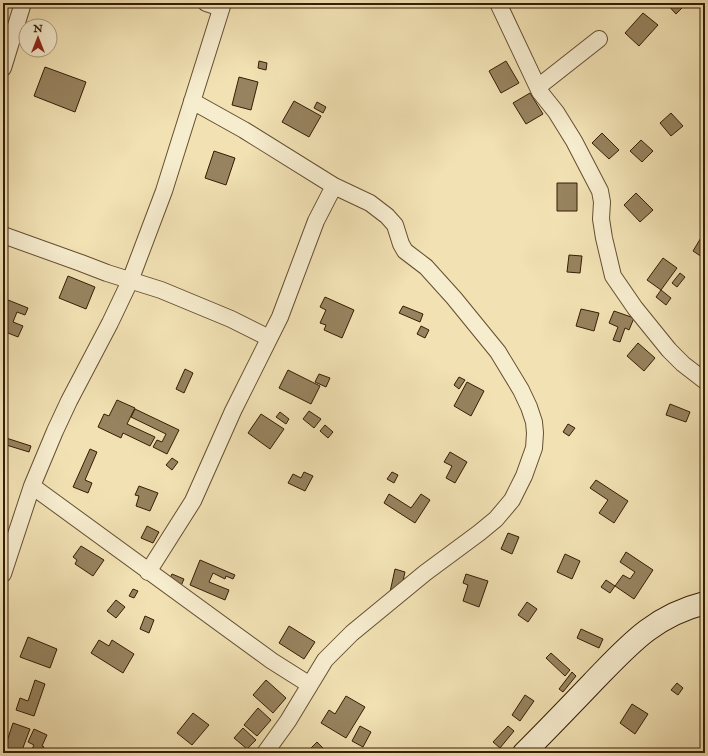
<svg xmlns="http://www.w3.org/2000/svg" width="708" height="756" font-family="'IM FELL English',serif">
	<rect width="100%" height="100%" fill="#f1e1b3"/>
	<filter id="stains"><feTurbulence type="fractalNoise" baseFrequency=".005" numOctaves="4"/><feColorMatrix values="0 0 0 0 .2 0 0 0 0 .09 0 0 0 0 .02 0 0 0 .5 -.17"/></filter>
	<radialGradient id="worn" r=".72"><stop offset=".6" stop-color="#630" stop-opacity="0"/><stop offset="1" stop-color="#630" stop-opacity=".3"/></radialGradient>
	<path fill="#97835f" stroke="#361d04" d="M 666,3 L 687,3 L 676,14 Z
		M 643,13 L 658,25 L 639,46 L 625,33 Z
		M 259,61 L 267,63 L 266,70 L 258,68 Z
		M 506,61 L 519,83 L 501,93 L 489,71 Z
		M 45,67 L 86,82 L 75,112 L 34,96 Z
		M 239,77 L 258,82 L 251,110 L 232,105 Z
		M 530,93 L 543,114 L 526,124 L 513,103 Z
		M 294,101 L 321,116 L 309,137 L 282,122 Z
		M 317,102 L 326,107 L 323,113 L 314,108 Z
		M 671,113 L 683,126 L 671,136 L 660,123 Z
		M 602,133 L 619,150 L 609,159 L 592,143 Z
		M 641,140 L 653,151 L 642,162 L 630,151 Z
		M 214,151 L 235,158 L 226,185 L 205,178 Z
		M 557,183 L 577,183 L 577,211 L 557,211 Z
		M 636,193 L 653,210 L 640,222 L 624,205 Z
		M 705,231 L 705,259 L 693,251 Z
		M 569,255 L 582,256 L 580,273 L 567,272 Z
		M 663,258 L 677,268 L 661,290 L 647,280 Z
		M 680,273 L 685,277 L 677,287 L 672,283 Z
		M 68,276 L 95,287 L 86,309 L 59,298 Z
		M 661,290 L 671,298 L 666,305 L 656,297 Z
		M 325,297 L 354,310 L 342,338 L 324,330 L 326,325 L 320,323 L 326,310 L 320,307 Z
		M 3,298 L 28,308 L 25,315 L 17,312 L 13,322 L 23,326 L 18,337 L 3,331 Z
		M 403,306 L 423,314 L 420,322 L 399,313 Z
		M 581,309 L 599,313 L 594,331 L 576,326 Z
		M 614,311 L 634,318 L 629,330 L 625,328 L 620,342 L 613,340 L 618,327 L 609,323 Z
		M 421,326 L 429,330 L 425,338 L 417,334 Z
		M 638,343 L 655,358 L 644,371 L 627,356 Z
		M 185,369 L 193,373 L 184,393 L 176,389 Z
		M 288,370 L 320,386 L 311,404 L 279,388 Z
		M 319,374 L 330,378 L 326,387 L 315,382 Z
		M 459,377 L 465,380 L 459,389 L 454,385 Z
		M 467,382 L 484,391 L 471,416 L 454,406 Z
		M 117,400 L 135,408 L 127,424 L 155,437 L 150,446 L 123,433 L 121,438 L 98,427 L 104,414 L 109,416 Z
		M 670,404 L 690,412 L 686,422 L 666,415 Z
		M 135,409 L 179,430 L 167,454 L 153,447 L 157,440 L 162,442 L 166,434 L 131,417 Z
		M 309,411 L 321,419 L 314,428 L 303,419 Z
		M 280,412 L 289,419 L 286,424 L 276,417 Z
		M 261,414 L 284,429 L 270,449 L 248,433 Z
		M 568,424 L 575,428 L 569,436 L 563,432 Z
		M 325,425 L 333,432 L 328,438 L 320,431 Z
		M 3,437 L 31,446 L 29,452 L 3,444 Z
		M 90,449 L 97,452 L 85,480 L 92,483 L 88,493 L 73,487 Z
		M 450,452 L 467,462 L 455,483 L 446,478 L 452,466 L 444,462 Z
		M 172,458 L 178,462 L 172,470 L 166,465 Z
		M 304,472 L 313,476 L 305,491 L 288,483 L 293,474 L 301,478 Z
		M 392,472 L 398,475 L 394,483 L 387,479 Z
		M 596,480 L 628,501 L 614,523 L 599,513 L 608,500 L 590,488 Z
		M 139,486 L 158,493 L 150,511 L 136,506 L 139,496 L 135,495 Z
		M 389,494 L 411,508 L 421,494 L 430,500 L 415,523 L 384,503 Z
		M 147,526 L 159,532 L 153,543 L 141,538 Z
		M 508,533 L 519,537 L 512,554 L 501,549 Z
		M 81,546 L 104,560 L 93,576 L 75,564 L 77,560 L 73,557 Z
		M 626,552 L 653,570 L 634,599 L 615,586 L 623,575 L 630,579 L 635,572 L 620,562 Z
		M 565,554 L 580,561 L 572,579 L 557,572 Z
		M 200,560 L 235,575 L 233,579 L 226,576 L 225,579 L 213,573 L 209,582 L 229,590 L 225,600 L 190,585 Z
		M 395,569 L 405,572 L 400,594 L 390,592 Z
		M 172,574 L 184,579 L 180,588 L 168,582 Z
		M 466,574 L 488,581 L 479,607 L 463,601 L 468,585 L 463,583 Z
		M 606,580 L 615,586 L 610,593 L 601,587 Z
		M 133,589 L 138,591 L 134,598 L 129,596 Z
		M 116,600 L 125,607 L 116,618 L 107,611 Z
		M 527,602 L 537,609 L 528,622 L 518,615 Z
		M 145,616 L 154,620 L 149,633 L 140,629 Z
		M 289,626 L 315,642 L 304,659 L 279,643 Z
		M 581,629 L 603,639 L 599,648 L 577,638 Z
		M 28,637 L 57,649 L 50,668 L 20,657 Z
		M 99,640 L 109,646 L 112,640 L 134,654 L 123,673 L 91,653 Z
		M 551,653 L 570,670 L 565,676 L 546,658 Z
		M 572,672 L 576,676 L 563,692 L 559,689 Z
		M 35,680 L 45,684 L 34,716 L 16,710 L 20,698 L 28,701 Z
		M 266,680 L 286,698 L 273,713 L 253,695 Z
		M 677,683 L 683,688 L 678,695 L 671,690 Z
		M 525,695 L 534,701 L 520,721 L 512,715 Z
		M 346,696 L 365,707 L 346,738 L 321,723 L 329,710 L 335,714 Z
		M 632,704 L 648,714 L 635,734 L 620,723 Z
		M 258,708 L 271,720 L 257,736 L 244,725 Z
		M 193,713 L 209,725 L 192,745 L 177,733 Z
		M 13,723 L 30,729 L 21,753 L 3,753 Z
		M 360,726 L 371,732 L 363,747 L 352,741 Z
		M 508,726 L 514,731 L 500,748 L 493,742 Z
		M 243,728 L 256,740 L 247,749 L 234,738 Z
		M 34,729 L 47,735 L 42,746 L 44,747 L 41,753 L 30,753 L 34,745 L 28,742 Z
		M 317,742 L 328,753 L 306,753 Z"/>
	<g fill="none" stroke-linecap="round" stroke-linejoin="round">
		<defs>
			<path id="street" d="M 206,3 L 221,8
				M 498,3 L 540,92 L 556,112 L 574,141 L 600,191 L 602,202 L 601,219 L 604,238 L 613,276 L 635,308 L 669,350 L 683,364 L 705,381
				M 3,68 L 23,3
				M 538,87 L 599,39
				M 192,101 L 244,130 L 334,186 L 370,203 L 387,216 L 395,225 L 401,244 L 405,251 L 426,267 L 454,298 L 498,352 L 521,390 L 529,407 L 534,422 L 535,433 L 534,448 L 524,476 L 512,500 L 496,519 L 479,533 L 425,573 L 352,633 L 325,660 L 288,721 L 265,753
				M 3,235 L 81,263 L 107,273 L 161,290 L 231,319 L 269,338
				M 32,486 L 272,661 L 310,685
				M 148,572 L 193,501 L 233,411 L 280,317 L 316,221 L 334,186
				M 3,574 L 32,486 L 55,431 L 69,401 L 110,323 L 130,281 L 164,191 L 223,3"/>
			<path id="secondary" d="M 524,753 C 547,730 570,706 592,683 C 628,646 653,616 705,603"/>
		</defs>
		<use href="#street" stroke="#654e30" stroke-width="18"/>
		<use href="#secondary" stroke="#361d04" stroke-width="24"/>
		<use href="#street" stroke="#f6ecce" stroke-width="16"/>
		<use href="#secondary" stroke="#f6ecce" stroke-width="22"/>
	</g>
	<rect width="708" height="756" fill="none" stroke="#f1e1b3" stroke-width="16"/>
	<rect x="4" y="4" width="700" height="748" fill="none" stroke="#361d04" stroke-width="2"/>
	<rect x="8" y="8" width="692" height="740" fill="none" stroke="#361d04"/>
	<g transform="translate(38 38)"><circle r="19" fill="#f6ecce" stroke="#a9997d"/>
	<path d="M0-3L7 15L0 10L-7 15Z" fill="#8f2418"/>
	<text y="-6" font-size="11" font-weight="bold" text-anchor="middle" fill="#361d04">N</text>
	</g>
	<rect width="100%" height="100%" filter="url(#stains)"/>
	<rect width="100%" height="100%" fill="url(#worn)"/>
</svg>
